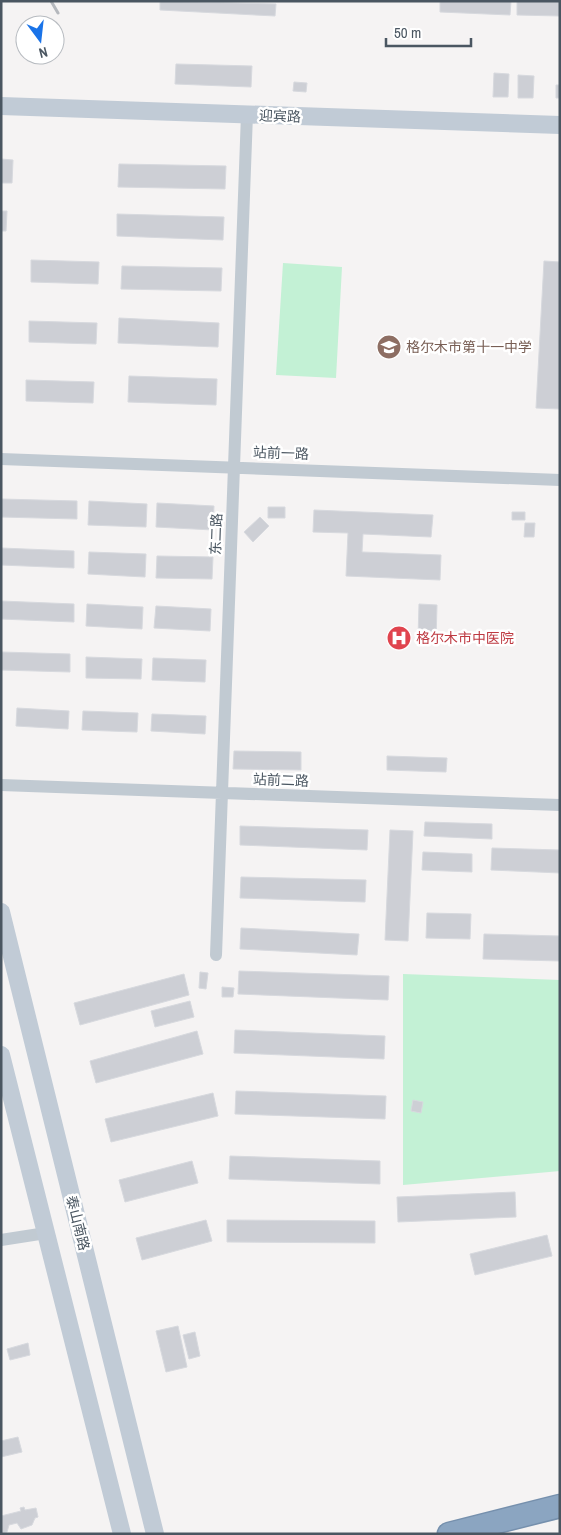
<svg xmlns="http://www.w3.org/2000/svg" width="561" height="1535" font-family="'Archivo Narrow','Noto Sans SC',sans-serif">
	<rect width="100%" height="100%" fill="#f5f3f3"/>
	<path fill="#c3f1d5" d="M 283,263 L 342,267 L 336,378 L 276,375 Z
		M 403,974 L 560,980 L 560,1171 L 403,1185 Z"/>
	<path fill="#cdcfd5" stroke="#d7d9de" d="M 160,1 L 276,4 L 275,16 L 160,10 Z
		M 440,1 L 511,1 L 510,15 L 440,12 Z
		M 517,1 L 560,1 L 560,16 L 517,15 Z
		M 176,64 L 252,66 L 251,87 L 175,84 Z
		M 494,73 L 509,74 L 508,97 L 493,97 Z
		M 518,75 L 534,76 L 533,98 L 518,98 Z
		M 294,82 L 307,83 L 306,92 L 293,91 Z
		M 556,85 L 560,85 L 560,98 L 556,98 Z
		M 1,159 L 13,160 L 12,183 L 1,183 Z
		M 119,164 L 226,166 L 225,189 L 118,187 Z
		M 1,211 L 7,211 L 6,231 L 1,231 Z
		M 117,214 L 224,217 L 223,240 L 117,236 Z
		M 31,260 L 99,262 L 98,284 L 31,282 Z
		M 544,261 L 560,262 L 560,409 L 536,408 Z
		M 122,266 L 222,268 L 221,291 L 121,289 Z
		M 119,318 L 219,323 L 218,347 L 118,343 Z
		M 29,321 L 97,323 L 96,344 L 29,342 Z
		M 129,376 L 217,379 L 216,405 L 128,402 Z
		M 26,380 L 94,382 L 93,403 L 26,401 Z
		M 1,499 L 77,501 L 77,519 L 1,517 Z
		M 89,501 L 147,504 L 146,527 L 88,525 Z
		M 157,503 L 214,506 L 213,530 L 156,527 Z
		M 268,507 L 285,507 L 285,518 L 268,518 Z
		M 314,510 L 433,515 L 431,537 L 363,534 L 362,552 L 441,555 L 440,580 L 346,576 L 348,533 L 313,532 Z
		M 512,512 L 525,512 L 525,520 L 512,520 Z
		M 260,517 L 269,526 L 253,542 L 244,532 Z
		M 525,523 L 535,523 L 534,537 L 524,537 Z
		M 1,548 L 74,551 L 74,568 L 1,565 Z
		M 89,552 L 146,554 L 145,577 L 88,574 Z
		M 157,556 L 213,557 L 212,579 L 156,578 Z
		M 1,601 L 74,604 L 74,622 L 1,619 Z
		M 87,604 L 143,607 L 142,629 L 86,626 Z
		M 419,604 L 437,605 L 436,639 L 418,638 Z
		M 156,606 L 211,609 L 210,631 L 154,628 Z
		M 1,652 L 70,654 L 70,672 L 1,670 Z
		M 86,657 L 142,659 L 141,679 L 86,678 Z
		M 153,658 L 206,660 L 205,682 L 152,680 Z
		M 17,708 L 69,711 L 68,729 L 16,726 Z
		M 83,711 L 138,713 L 137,732 L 82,730 Z
		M 152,714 L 206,716 L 205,734 L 151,731 Z
		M 234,751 L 301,752 L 301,770 L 233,769 Z
		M 387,756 L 447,758 L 446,772 L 387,770 Z
		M 425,822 L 492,824 L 492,839 L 424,836 Z
		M 240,826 L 368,830 L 367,850 L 240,845 Z
		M 390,830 L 413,831 L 408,941 L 385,940 Z
		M 492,848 L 560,850 L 560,873 L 491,870 Z
		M 423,852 L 472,854 L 472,872 L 422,870 Z
		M 241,877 L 366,880 L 365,902 L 240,898 Z
		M 427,913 L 471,914 L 470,939 L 426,938 Z
		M 241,928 L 359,934 L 357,955 L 240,949 Z
		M 484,934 L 560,936 L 560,961 L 483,959 Z
		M 239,971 L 389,976 L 388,1000 L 238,994 Z
		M 200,972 L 208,973 L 206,989 L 199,988 Z
		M 184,974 L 189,995 L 80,1025 L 74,1003 Z
		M 222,987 L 234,988 L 233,997 L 222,997 Z
		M 190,1001 L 194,1017 L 155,1027 L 151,1011 Z
		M 235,1030 L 385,1036 L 384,1059 L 234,1053 Z
		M 197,1031 L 203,1054 L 96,1083 L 90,1061 Z
		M 236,1091 L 386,1096 L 385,1119 L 235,1114 Z
		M 213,1093 L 218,1116 L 111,1142 L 105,1119 Z
		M 413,1100 L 423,1102 L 421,1113 L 411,1111 Z
		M 230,1156 L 380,1161 L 380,1184 L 229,1179 Z
		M 192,1161 L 198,1183 L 125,1202 L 119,1180 Z
		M 515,1192 L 516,1217 L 398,1222 L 397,1197 Z
		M 206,1220 L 212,1241 L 142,1260 L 136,1238 Z
		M 227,1220 L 375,1221 L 375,1243 L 227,1242 Z
		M 547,1235 L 552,1256 L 475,1275 L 470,1254 Z
		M 178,1326 L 187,1367 L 166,1372 L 156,1331 Z
		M 195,1332 L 200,1356 L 189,1359 L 183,1335 Z
		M 28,1343 L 30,1355 L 10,1360 L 7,1349 Z
		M 18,1437 L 22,1452 L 1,1457 L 1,1441 Z
		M 24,1507 L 25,1510 L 36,1508 L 38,1517 L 35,1518 L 32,1525 L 21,1529 L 17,1523 L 9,1525 L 7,1532 L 1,1533 L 1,1516 L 21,1511 L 20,1508 Z"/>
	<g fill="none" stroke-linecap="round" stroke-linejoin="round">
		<defs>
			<path id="highway" d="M 449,1534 L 560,1506"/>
		</defs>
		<use href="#highway" stroke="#7690ad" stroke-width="25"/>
		<path stroke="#c1cad2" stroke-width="12" d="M 1,459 L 560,480
			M 1,785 L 560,805
			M 216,955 L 247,114
			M 1,1240 L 46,1233"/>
		<path stroke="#c1cbd6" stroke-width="18" d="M 1,106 L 560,125
			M 1,912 L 155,1534
			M 1,1055 L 122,1534"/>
		<use href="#highway" stroke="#8ba5c1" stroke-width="22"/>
		<path stroke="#b5b8bd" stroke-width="3" d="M 51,1 L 58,13"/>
	</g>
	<defs>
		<symbol id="school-disc" viewBox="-11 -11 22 22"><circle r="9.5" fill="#8d6e63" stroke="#fff"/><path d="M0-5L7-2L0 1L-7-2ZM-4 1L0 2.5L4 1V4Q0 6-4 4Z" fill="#fff"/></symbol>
		<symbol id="hospital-disc" viewBox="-11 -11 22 22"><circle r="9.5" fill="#e0444e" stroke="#fff"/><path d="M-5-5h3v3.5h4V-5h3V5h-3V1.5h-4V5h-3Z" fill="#fff"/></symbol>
	</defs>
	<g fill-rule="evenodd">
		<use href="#school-disc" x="375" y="333" width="28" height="28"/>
		<use href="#hospital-disc" x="385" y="624" width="28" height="28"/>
	</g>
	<g text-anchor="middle" stroke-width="5" stroke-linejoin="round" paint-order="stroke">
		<g font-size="14" fill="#4a5661" stroke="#fff">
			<text transform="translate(280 116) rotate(2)" y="5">迎宾路</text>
			<text transform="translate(281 453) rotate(2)" y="5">站前一路</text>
			<text transform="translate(216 534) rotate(-88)" y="5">东二路</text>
			<text transform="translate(281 780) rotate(2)" y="5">站前二路</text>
			<text transform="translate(78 1223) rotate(76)" y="5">泰山南路</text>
		</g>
		<g font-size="14" fill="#785e54" stroke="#fff" text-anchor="start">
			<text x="406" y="352">格尔木市第十一中学</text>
		</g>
		<g font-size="14" fill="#be3a42" stroke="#fff" text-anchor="start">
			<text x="416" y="643">格尔木市中医院</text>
		</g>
	</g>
	<rect width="561" height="1535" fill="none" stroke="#4a5661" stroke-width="5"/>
	<g transform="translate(40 40) rotate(165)"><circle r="24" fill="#ffffff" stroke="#b7bbc0"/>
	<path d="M0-4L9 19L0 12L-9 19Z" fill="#1a73e8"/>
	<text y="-8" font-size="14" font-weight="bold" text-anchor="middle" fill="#4a5661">N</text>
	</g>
	<path d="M386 38v8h85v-8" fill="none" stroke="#4a5661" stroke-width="2.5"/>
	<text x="394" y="38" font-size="15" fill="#4a5661" stroke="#ffffff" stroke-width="4" paint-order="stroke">50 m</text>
</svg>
